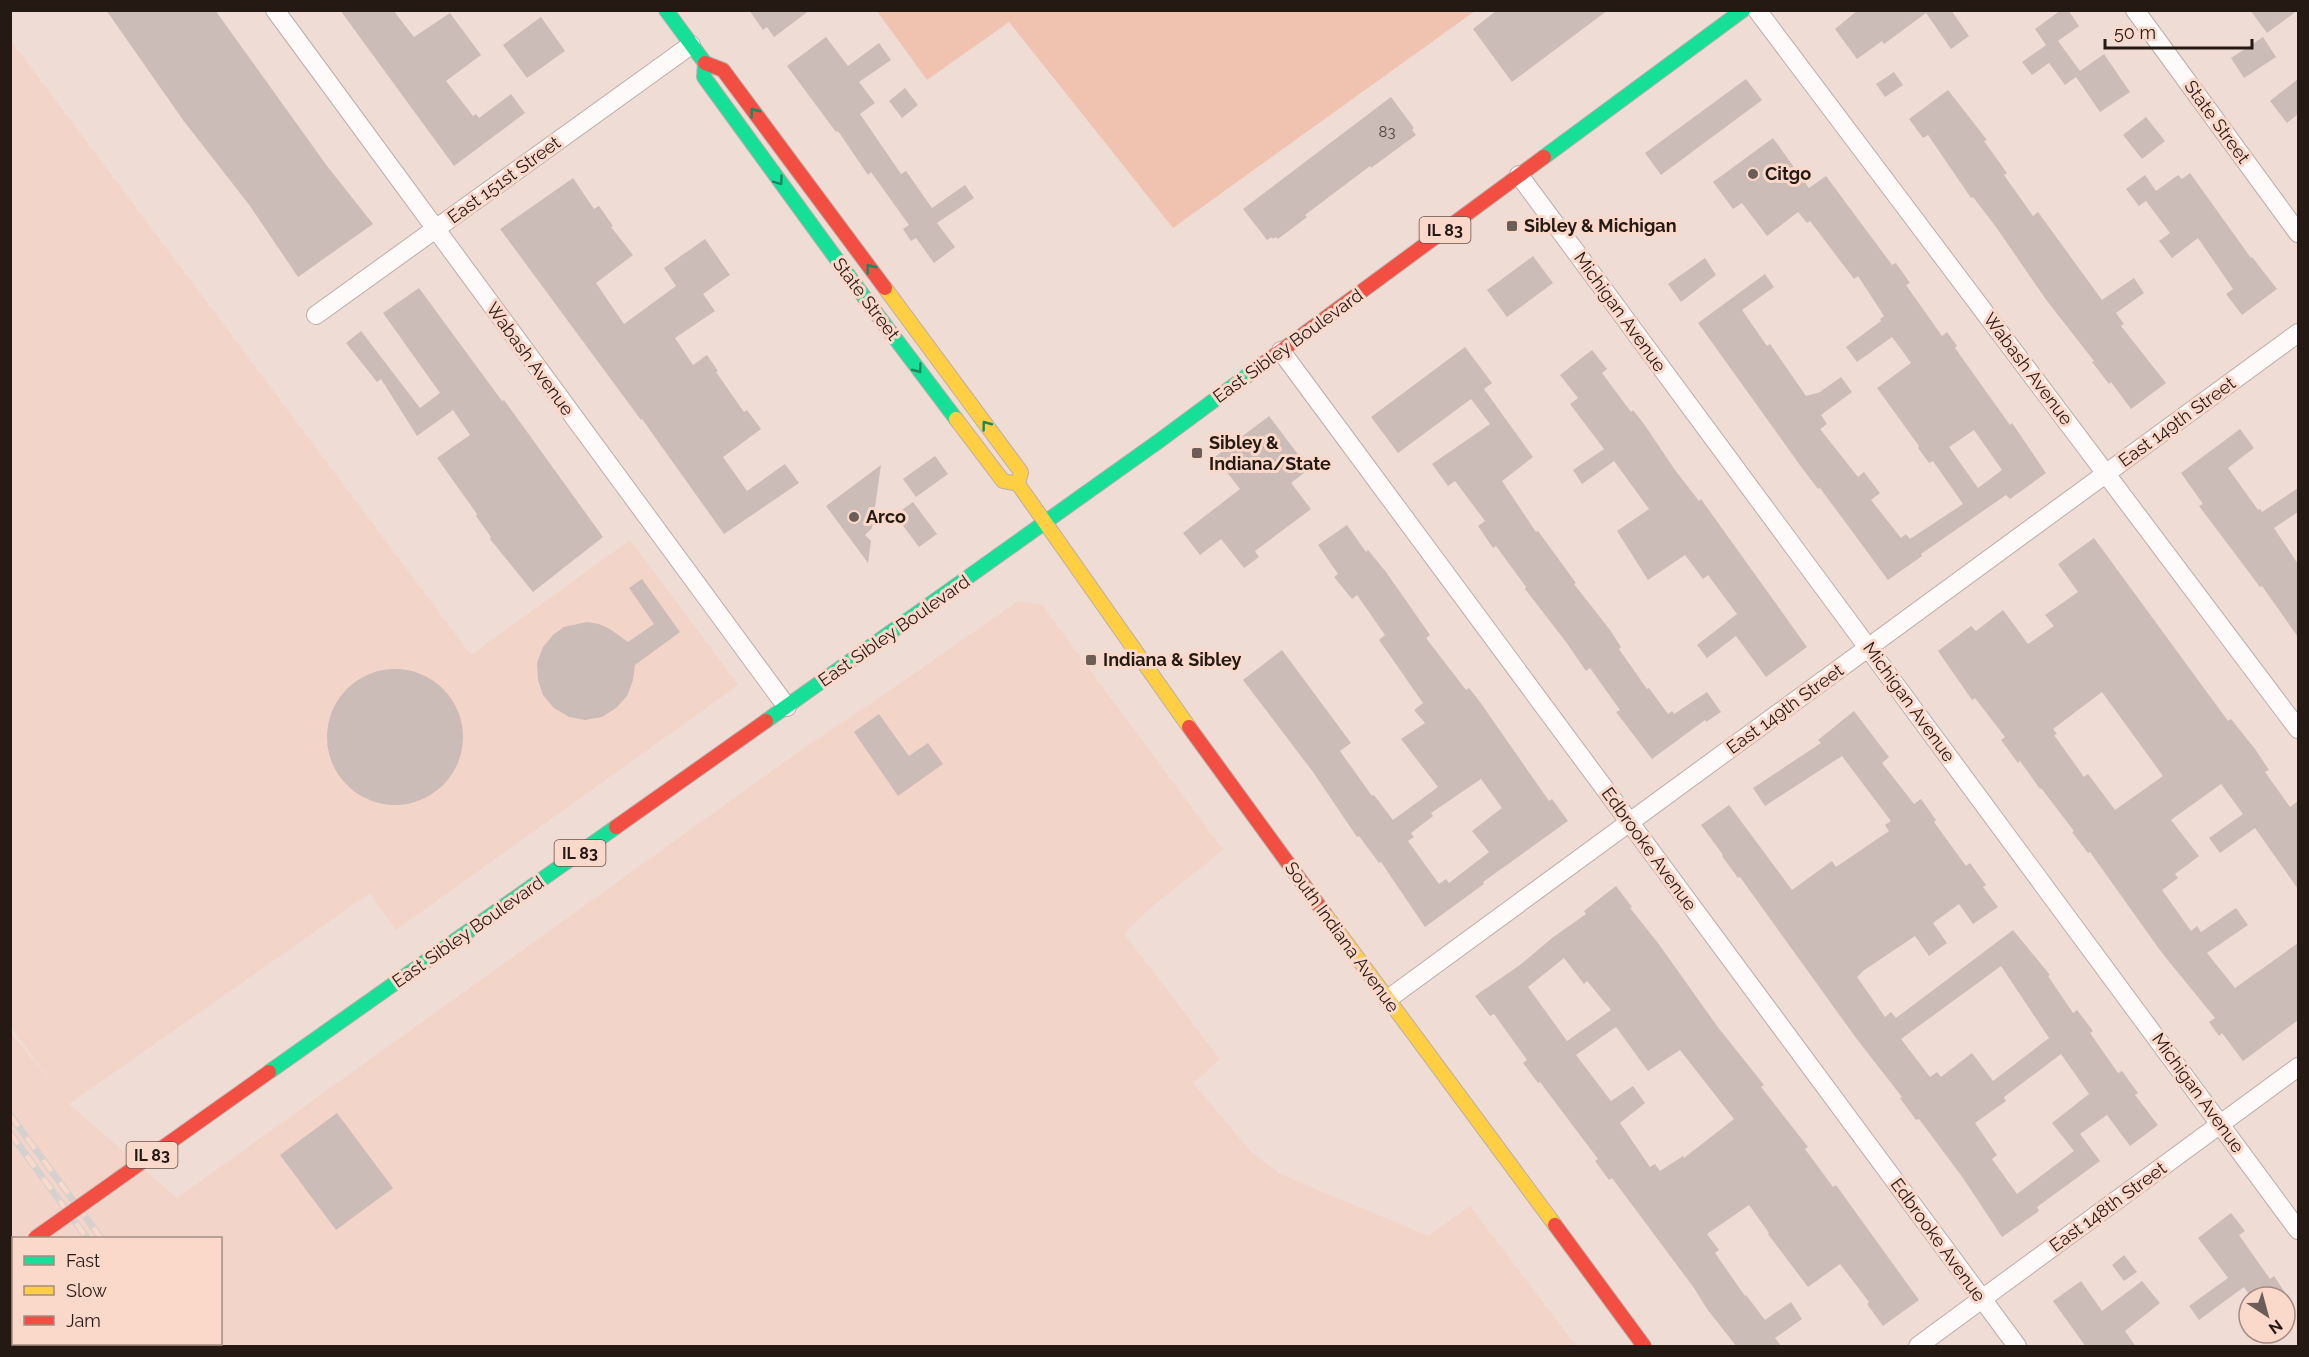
<svg xmlns="http://www.w3.org/2000/svg" width="2309" height="1357" font-family="Raleway,sans-serif">
	<rect width="100%" height="100%" fill="#efdcd5"/>
	<path fill="#f3d4c8" fill-rule="evenodd" d="M 11,41 L 471,655 L 630,540 L 738,685 L 396,930 L 370,893 L 69,1104 L 177,1198 L 807,746 L 882,696 L 1018,601 L 1042,605 L 1223,850 L 1150,908 L 1124,934 L 1220,1059 L 1193,1083 L 1251,1152 L 1280,1174 L 1428,1236 L 1470,1206 L 1576,1346 L 11,1346 L 10,1032 L 55,1087 L 10,1026 ZM 14,1238 L 220,1238 L 220,1344 L 14,1344 Z"/>
	<path fill="#f0c3b1" d="M 877,11 L 1475,11 L 1173,228 L 1009,22 L 927,80 Z"/>
	<path fill="#cbbcb7" fill-rule="evenodd" d="M 106,10 L 215,10 L 327,166 L 373,224 L 298,277 L 250,206 L 183,120 Z
		M 340,10 L 393,10 L 414,37 L 450,13 L 481,55 L 446,81 L 473,116 L 476,114 L 479,118 L 511,94 L 525,113 L 454,166 Z
		M 749,10 L 810,10 L 774,37 L 767,27 L 763,30 Z
		M 1497,10 L 1608,10 L 1512,82 L 1473,29 Z
		M 1858,10 L 1951,10 L 1969,36 L 1951,49 L 1926,13 L 1884,44 L 1882,41 L 1857,59 L 1835,29 Z
		M 2061,10 L 2068,10 L 2079,26 L 2058,41 L 2080,71 L 2104,54 L 2130,92 L 2100,112 L 2076,77 L 2065,85 L 2049,63 L 2032,75 L 2022,62 L 2046,45 L 2035,29 Z
		M 2250,10 L 2298,10 L 2267,33 Z
		M 541,17 L 565,51 L 527,78 L 503,45 Z
		M 826,37 L 848,66 L 879,43 L 891,60 L 859,82 L 875,103 L 860,114 L 901,174 L 906,171 L 932,208 L 965,185 L 974,198 L 937,223 L 955,247 L 934,263 L 916,238 L 911,241 L 903,229 L 909,225 L 871,172 L 868,175 L 838,131 L 836,132 L 787,66 Z
		M 2263,37 L 2276,57 L 2244,78 L 2231,58 Z
		M 1894,72 L 1903,85 L 1885,97 L 1876,84 Z
		M 1746,79 L 1762,100 L 1661,175 L 1645,153 Z
		M 2298,79 L 2298,114 L 2287,123 L 2270,101 Z
		M 905,88 L 918,105 L 902,118 L 889,101 Z
		M 1948,90 L 1987,140 L 1984,141 L 2007,173 L 2004,175 L 2033,216 L 2038,212 L 2102,300 L 2134,278 L 2144,293 L 2116,313 L 2124,324 L 2121,326 L 2166,383 L 2131,409 L 2111,382 L 2109,384 L 2092,362 L 2094,361 L 2047,301 L 1996,227 L 1973,197 L 1971,198 L 1928,135 L 1923,138 L 1909,119 Z
		M 1391,97 L 1414,128 L 1412,130 L 1416,135 L 1371,168 L 1370,166 L 1305,215 L 1307,217 L 1278,239 L 1276,237 L 1273,239 L 1272,237 L 1267,240 L 1243,209 Z
		M 2146,117 L 2165,141 L 2142,159 L 2123,135 Z
		M 1773,138 L 1809,188 L 1826,176 L 1892,265 L 1896,263 L 1910,283 L 1906,285 L 1942,336 L 1947,332 L 1957,346 L 1955,348 L 2010,425 L 2012,423 L 2046,473 L 2010,499 L 2006,495 L 1921,554 L 1922,556 L 1888,580 L 1820,488 L 1818,489 L 1802,468 L 1698,323 L 1765,274 L 1774,287 L 1742,310 L 1767,346 L 1770,344 L 1806,396 L 1820,392 L 1841,377 L 1852,392 L 1821,415 L 1827,424 L 1820,429 L 1858,477 L 1864,472 L 1880,493 L 1871,500 L 1901,538 L 1906,534 L 1910,539 L 1963,504 L 1933,461 L 1929,463 L 1918,448 L 1919,446 L 1877,388 L 1911,363 L 1901,349 L 1892,337 L 1857,362 L 1846,347 L 1881,321 L 1880,319 L 1884,316 L 1858,276 L 1854,279 L 1810,221 L 1807,223 L 1798,212 L 1767,236 L 1742,203 L 1733,209 L 1713,182 ZM 1974,430 L 2002,470 L 1978,488 L 1949,447 Z
		M 2190,173 L 2251,258 L 2252,257 L 2277,289 L 2242,315 L 2226,294 L 2233,289 L 2198,238 L 2172,258 L 2159,241 L 2170,233 L 2146,201 L 2139,206 L 2126,189 L 2145,175 L 2156,191 L 2178,175 L 2182,179 Z
		M 573,178 L 594,209 L 599,206 L 613,226 L 611,227 L 633,255 L 596,283 L 624,324 L 676,286 L 664,268 L 705,239 L 730,275 L 703,294 L 715,311 L 675,338 L 693,365 L 707,355 L 718,371 L 716,372 L 744,412 L 747,410 L 761,429 L 723,457 L 747,491 L 785,464 L 799,483 L 724,534 L 642,419 L 641,420 L 500,229 Z
		M 1533,256 L 1553,283 L 1507,317 L 1487,290 Z
		M 1705,258 L 1716,275 L 1681,302 L 1668,284 Z
		M 419,288 L 502,401 L 504,400 L 603,537 L 533,592 L 490,539 L 491,537 L 476,516 L 477,514 L 437,458 L 470,435 L 453,410 L 417,436 L 381,379 L 377,382 L 346,343 L 361,331 L 420,408 L 440,393 L 383,313 Z
		M 1465,347 L 1492,383 L 1484,389 L 1533,457 L 1502,481 L 1536,532 L 1538,531 L 1576,583 L 1574,584 L 1610,630 L 1621,647 L 1619,649 L 1647,689 L 1649,688 L 1668,714 L 1672,711 L 1674,714 L 1707,692 L 1721,712 L 1706,722 L 1705,720 L 1652,759 L 1616,712 L 1620,710 L 1590,668 L 1586,671 L 1566,642 L 1525,589 L 1526,587 L 1496,546 L 1493,548 L 1478,526 L 1485,521 L 1455,481 L 1448,486 L 1432,464 L 1490,424 L 1471,399 L 1398,453 L 1371,417 Z
		M 1592,350 L 1607,369 L 1602,373 L 1631,412 L 1633,410 L 1644,424 L 1675,470 L 1699,501 L 1701,499 L 1807,647 L 1766,677 L 1736,636 L 1707,658 L 1697,645 L 1737,614 L 1708,575 L 1703,579 L 1685,555 L 1648,580 L 1617,531 L 1649,509 L 1614,461 L 1582,484 L 1573,470 L 1604,449 L 1570,404 L 1578,398 L 1560,375 Z
		M 1269,416 L 1309,469 L 1291,483 L 1311,509 L 1255,551 L 1259,557 L 1244,568 L 1221,539 L 1200,555 L 1183,533 L 1240,489 L 1215,457 Z
		M 2240,429 L 2254,448 L 2228,468 L 2258,510 L 2260,509 L 2262,512 L 2298,488 L 2298,512 L 2274,528 L 2298,564 L 2298,637 L 2262,586 L 2260,587 L 2199,506 L 2203,504 L 2181,473 Z
		M 935,456 L 948,474 L 916,497 L 903,479 Z
		M 881,465 L 872,528 L 865,535 L 871,541 L 868,563 L 826,506 Z
		M 913,502 L 937,534 L 919,547 L 895,515 Z
		M 1347,525 L 1366,552 L 1368,550 L 1386,572 L 1430,635 L 1426,638 L 1466,690 L 1469,688 L 1480,702 L 1549,801 L 1552,799 L 1568,821 L 1483,882 L 1484,884 L 1425,927 L 1381,862 L 1379,863 L 1359,836 L 1357,837 L 1313,772 L 1243,680 L 1282,650 L 1351,743 L 1340,751 L 1372,796 L 1374,795 L 1393,820 L 1438,787 L 1401,739 L 1425,723 L 1414,710 L 1423,703 L 1379,640 L 1385,635 L 1357,595 L 1352,599 L 1334,577 L 1338,574 L 1318,545 ZM 1481,779 L 1502,808 L 1472,831 L 1489,852 L 1449,883 L 1446,879 L 1439,884 L 1408,841 L 1414,837 L 1411,833 L 1433,816 L 1431,813 Z
		M 2094,538 L 2228,721 L 2231,719 L 2255,749 L 2269,770 L 2265,772 L 2290,807 L 2298,801 L 2298,889 L 2255,828 L 2220,853 L 2209,838 L 2243,814 L 2221,784 L 2171,820 L 2199,856 L 2175,874 L 2178,878 L 2162,890 L 2191,931 L 2197,926 L 2201,932 L 2236,908 L 2248,925 L 2207,953 L 2235,988 L 2298,943 L 2298,1020 L 2243,1061 L 2222,1033 L 2219,1036 L 2209,1022 L 2215,1018 L 2162,953 L 2090,852 L 2088,853 L 2072,832 L 2074,831 L 2041,788 L 2040,789 L 2020,761 L 2018,763 L 2001,740 L 2005,737 L 1975,698 L 1972,700 L 1938,651 L 1971,626 L 1976,631 L 2003,610 L 2028,644 L 2054,626 L 2045,615 L 2078,592 L 2058,564 ZM 2102,692 L 2163,776 L 2115,810 L 2088,774 L 2084,777 L 2054,735 L 2057,734 L 2053,729 Z
		M 642,579 L 680,632 L 635,665 L 633,680 L 627,696 L 616,708 L 602,717 L 585,720 L 569,717 L 554,708 L 543,695 L 538,680 L 537,663 L 543,647 L 554,634 L 564,627 L 587,622 L 599,624 L 610,629 L 628,642 L 654,624 L 629,588 Z
		M327 737a68 68 0 1 1 136 0a68 68 0 1 1-136 0Z
		M 1854,711 L 1889,757 L 1882,763 L 1914,804 L 1921,799 L 1936,820 L 1934,822 L 1966,866 L 1970,863 L 1986,885 L 1983,887 L 1998,907 L 1973,924 L 1959,904 L 1933,923 L 1947,943 L 1929,956 L 1915,936 L 1863,971 L 1857,977 L 1885,1017 L 1891,1012 L 1896,1018 L 2013,930 L 2050,975 L 2048,976 L 2073,1013 L 2077,1010 L 2093,1031 L 2090,1033 L 2118,1073 L 2122,1071 L 2138,1093 L 2135,1095 L 2158,1125 L 2130,1146 L 2107,1115 L 2080,1134 L 2100,1161 L 2037,1207 L 2039,1211 L 2002,1237 L 1963,1178 L 1919,1119 L 1916,1120 L 1900,1098 L 1902,1097 L 1856,1038 L 1740,877 L 1738,878 L 1722,856 L 1723,855 L 1701,825 L 1729,805 L 1792,890 L 1832,861 L 1836,867 L 1889,831 L 1885,825 L 1891,821 L 1842,756 L 1765,806 L 1753,788 L 1821,743 L 1818,740 ZM 2001,966 L 2049,1038 L 1993,1081 L 1972,1053 L 1941,1077 L 1937,1072 L 1930,1077 L 1901,1039 ZM 2061,1054 L 2089,1094 L 2052,1123 L 2074,1151 L 2017,1194 L 1992,1159 L 1997,1155 L 1975,1123 L 2006,1101 L 2004,1097 Z
		M 879,714 L 909,756 L 928,743 L 943,764 L 898,796 L 854,732 Z
		M 1616,886 L 1632,907 L 1630,908 L 1658,943 L 1717,1026 L 1764,1085 L 1761,1087 L 1808,1147 L 1805,1149 L 1833,1187 L 1836,1185 L 1919,1300 L 1883,1326 L 1867,1304 L 1869,1302 L 1840,1264 L 1808,1287 L 1768,1234 L 1769,1233 L 1749,1205 L 1707,1234 L 1719,1250 L 1715,1253 L 1745,1296 L 1746,1295 L 1765,1320 L 1791,1302 L 1802,1319 L 1775,1338 L 1782,1347 L 1737,1347 L 1707,1309 L 1694,1288 L 1612,1178 L 1609,1180 L 1595,1161 L 1598,1159 L 1540,1082 L 1538,1083 L 1523,1063 L 1527,1060 L 1494,1014 L 1490,1016 L 1475,996 L 1520,965 L 1552,938 L 1586,914 L 1584,911 ZM 1564,958 L 1584,984 L 1587,981 L 1611,1010 L 1567,1041 L 1528,987 ZM 1616,1027 L 1648,1071 L 1680,1050 L 1734,1119 L 1684,1158 L 1683,1156 L 1660,1171 L 1655,1164 L 1650,1167 L 1620,1123 L 1645,1103 L 1633,1086 L 1611,1101 L 1576,1055 Z
		M 337,1113 L 393,1188 L 336,1230 L 280,1155 Z
		M 2231,1213 L 2245,1231 L 2239,1235 L 2270,1279 L 2274,1276 L 2288,1297 L 2251,1297 L 2244,1287 L 2199,1320 L 2189,1306 L 2228,1278 L 2198,1238 Z
		M 2124,1255 L 2137,1272 L 2124,1281 L 2112,1265 Z
		M 2081,1281 L 2102,1311 L 2142,1281 L 2160,1303 L 2125,1331 L 2136,1347 L 2086,1347 L 2053,1301 Z"/>
	<g fill="none" stroke-linecap="round" stroke-linejoin="round">
		<defs>
			<path id="street" d="M 275,10 L 787,707
				M 1757,10 L 2298,729
				M 2135,10 L 2298,233
				M 1519,175 L 2298,1230
				M 316,315 L 691,45
				M 1281,351 L 2017,1346
				M 1388,999 L 2298,333
				M 1918,1346 L 2298,1067"/>
			<path id="fast" d="M 666,10 L 705,63 L 704,77 L 870,305 L 956,419
				M 1544,157 L 1743,10
				M 766,721 L 1159,441 L 1263,364
				M 269,1072 L 616,827"/>
			<path id="slow" d="M 885,288 L 1021,472 L 1018,484
				M 956,419 L 1003,481 L 1018,484 L 1189,727
				M 1325,914 L 1555,1225"/>
			<path id="jam" d="M 705,63 L 723,70 L 885,288
				M 1263,364 L 1544,157
				M 1189,727 L 1325,914
				M 616,827 L 766,721
				M 1555,1225 L 1644,1346
				M 10,1256 L 14,1254"/>
		</defs>
		<use href="#street" stroke="#bbada7" stroke-width="20"/>
		<use href="#fast" stroke="#bbada7" stroke-width="16"/>
		<use href="#slow" stroke="#bbada7" stroke-width="16"/>
		<use href="#jam" stroke="#bbada7" stroke-width="16"/>
		<use href="#street" stroke="#fdfaf9" stroke-width="18"/>
		<use href="#fast" stroke="#16e098" stroke-width="14"/>
		<use href="#slow" stroke="#ffcf43" stroke-width="14"/>
		<use href="#jam" stroke="#f24e42" stroke-width="14"/>
		<defs>
			<path id="rail" d="M 10,1115 L 101,1238
				M 10,1133 L 87,1238
				M 164,1344 L 166,1346
				M 178,1344 L 180,1346"/>
		</defs>
		<use href="#rail" stroke="#d6d1ce" stroke-width="7"/>
		<use href="#rail" stroke="#fad8ca" stroke-width="4.5" stroke-dasharray="14" stroke-linecap="butt"/>
		<defs>
			<path id="jam-bridge" d="M 35,1238 L 269,1072"/>
		</defs>
		<use href="#jam-bridge" stroke="#c5bcb8" stroke-width="16" stroke-linecap="butt"/>
		<use href="#jam-bridge" stroke="#f24e42" stroke-width="14"/>
	</g>
	<defs><path id="oneway-chevron" d="M-2-3.5L2.5 0L-2 3.5" fill="none" stroke-width="1.6" stroke-linecap="round" stroke-linejoin="round" transform="scale(1.5)"/></defs>
	<g stroke="#1d865d">
		<use href="#oneway-chevron" transform="translate(754 112) rotate(-127)"/>
		<use href="#oneway-chevron" transform="translate(779 181) rotate(54)"/>
		<use href="#oneway-chevron" transform="translate(870 268) rotate(-127)"/>
		<use href="#oneway-chevron" transform="translate(918 369) rotate(53)"/>
		<use href="#oneway-chevron" transform="translate(986 425) rotate(-127)"/>
	</g>
	<g fill="#6c5d58" stroke="#fad8ca" stroke-width="2">
		<circle cx="1753" cy="174" r="6"/>
		<rect x="1506" y="220" width="12" height="12" rx="3"/>
		<rect x="1191" y="447" width="12" height="12" rx="3"/>
		<circle cx="854" cy="517" r="6"/>
		<rect x="1085" y="654" width="12" height="12" rx="3"/>
	</g>
	<g text-anchor="middle" stroke-width="6" stroke-linejoin="round" paint-order="stroke">
		<g font-size="15" fill="#4e423d">
			<text x="1387" y="137">83</text>
		</g>
		<g fill="#fad8ca" stroke="#65524b" stroke-width="1.5">
			<rect x="1419.5" y="217" width="51" height="26" rx="4.5"/>
			<rect x="554.5" y="840" width="51" height="26" rx="4.5"/>
			<rect x="126.5" y="1142" width="51" height="26" rx="4.5"/>
		</g>
		<g font-size="16" font-weight="bold" fill="#251914">
			<text x="1445" y="236">IL 83</text>
			<text x="580" y="859">IL 83</text>
			<text x="152" y="1161">IL 83</text>
		</g>
		<g font-size="18" fill="#251914" stroke="#fad8ca">
			<text transform="translate(2217 122) rotate(54)" y="6">State Street</text>
			<text transform="translate(504 180) rotate(-36)" y="6">East 151st Street</text>
			<text transform="translate(866 299) rotate(53)" y="6">State Street</text>
			<text transform="translate(1620 312) rotate(54)" y="6">Michigan Avenue</text>
			<text transform="translate(1288 346) rotate(-36)" y="6">East Sibley Boulevard</text>
			<text transform="translate(530 359) rotate(54)" y="6">Wabash Avenue</text>
			<text transform="translate(2028 369) rotate(53)" y="6">Wabash Avenue</text>
			<text transform="translate(2177 422) rotate(-36)" y="6">East 149th Street</text>
			<text transform="translate(894 631) rotate(-35)" y="6">East Sibley Boulevard</text>
			<text transform="translate(1909 702) rotate(54)" y="6">Michigan Avenue</text>
			<text transform="translate(1785 709) rotate(-36)" y="6">East 149th Street</text>
			<text transform="translate(1649 849) rotate(54)" y="6">Edbrooke Avenue</text>
			<text transform="translate(468 932) rotate(-35)" y="6">East Sibley Boulevard</text>
			<text transform="translate(1342 937) rotate(54)" y="6">South Indiana Avenue</text>
			<text transform="translate(2198 1093) rotate(54)" y="6">Michigan Avenue</text>
			<text transform="translate(2108 1207) rotate(-36)" y="6">East 148th Street</text>
			<text transform="translate(1938 1240) rotate(54)" y="6">Edbrooke Avenue</text>
		</g>
		<g font-size="18" font-weight="bold" fill="#251914" stroke="#fad8ca" text-anchor="start">
			<text x="1765" y="180">Citgo</text>
			<text x="1524" y="232">Sibley &amp; Michigan</text>
			<text x="1209" y="449">Sibley &amp;<tspan x="1209" dy="21">Indiana/State</tspan></text>
			<text x="866" y="523">Arco</text>
			<text x="1103" y="666">Indiana &amp; Sibley</text>
		</g>
	</g>
	<rect width="2309" height="1357" fill="none" stroke="#251914" stroke-width="24"/>
	<rect x="12" y="1237" width="210" height="108" fill="#fad8ca" stroke="#a58c81" stroke-width="1.5"/>
	<rect x="24" y="1256" width="30" height="9" fill="#16e098" stroke="#a58c81" stroke-width="1.5"/>
	<text x="66" y="1267" font-size="18" fill="#251914">Fast</text>
	<rect x="24" y="1286" width="30" height="9" fill="#ffcf43" stroke="#a58c81" stroke-width="1.5"/>
	<text x="66" y="1297" font-size="18" fill="#251914">Slow</text>
	<rect x="24" y="1316" width="30" height="9" fill="#f24e42" stroke="#a58c81" stroke-width="1.5"/>
	<text x="66" y="1327" font-size="18" fill="#251914">Jam</text>
	<g transform="translate(2267 1315) rotate(144)"><circle r="28" fill="#fad8ca" stroke="#a58c81" stroke-width="1.5"/>
	<path d="M0-4.5L10 22L0 15L-10 22Z" fill="#6c5d58"/>
	<text y="-9" font-size="16" font-weight="bold" text-anchor="middle" fill="#251914">N</text>
	</g>
	<path d="M2105 39v9h147v-9" fill="none" stroke="#251914" stroke-width="3"/>
	<text x="2114" y="39" font-size="18" fill="#251914" stroke="#fad8ca" stroke-width="4.5" paint-order="stroke">50 m</text>
</svg>
